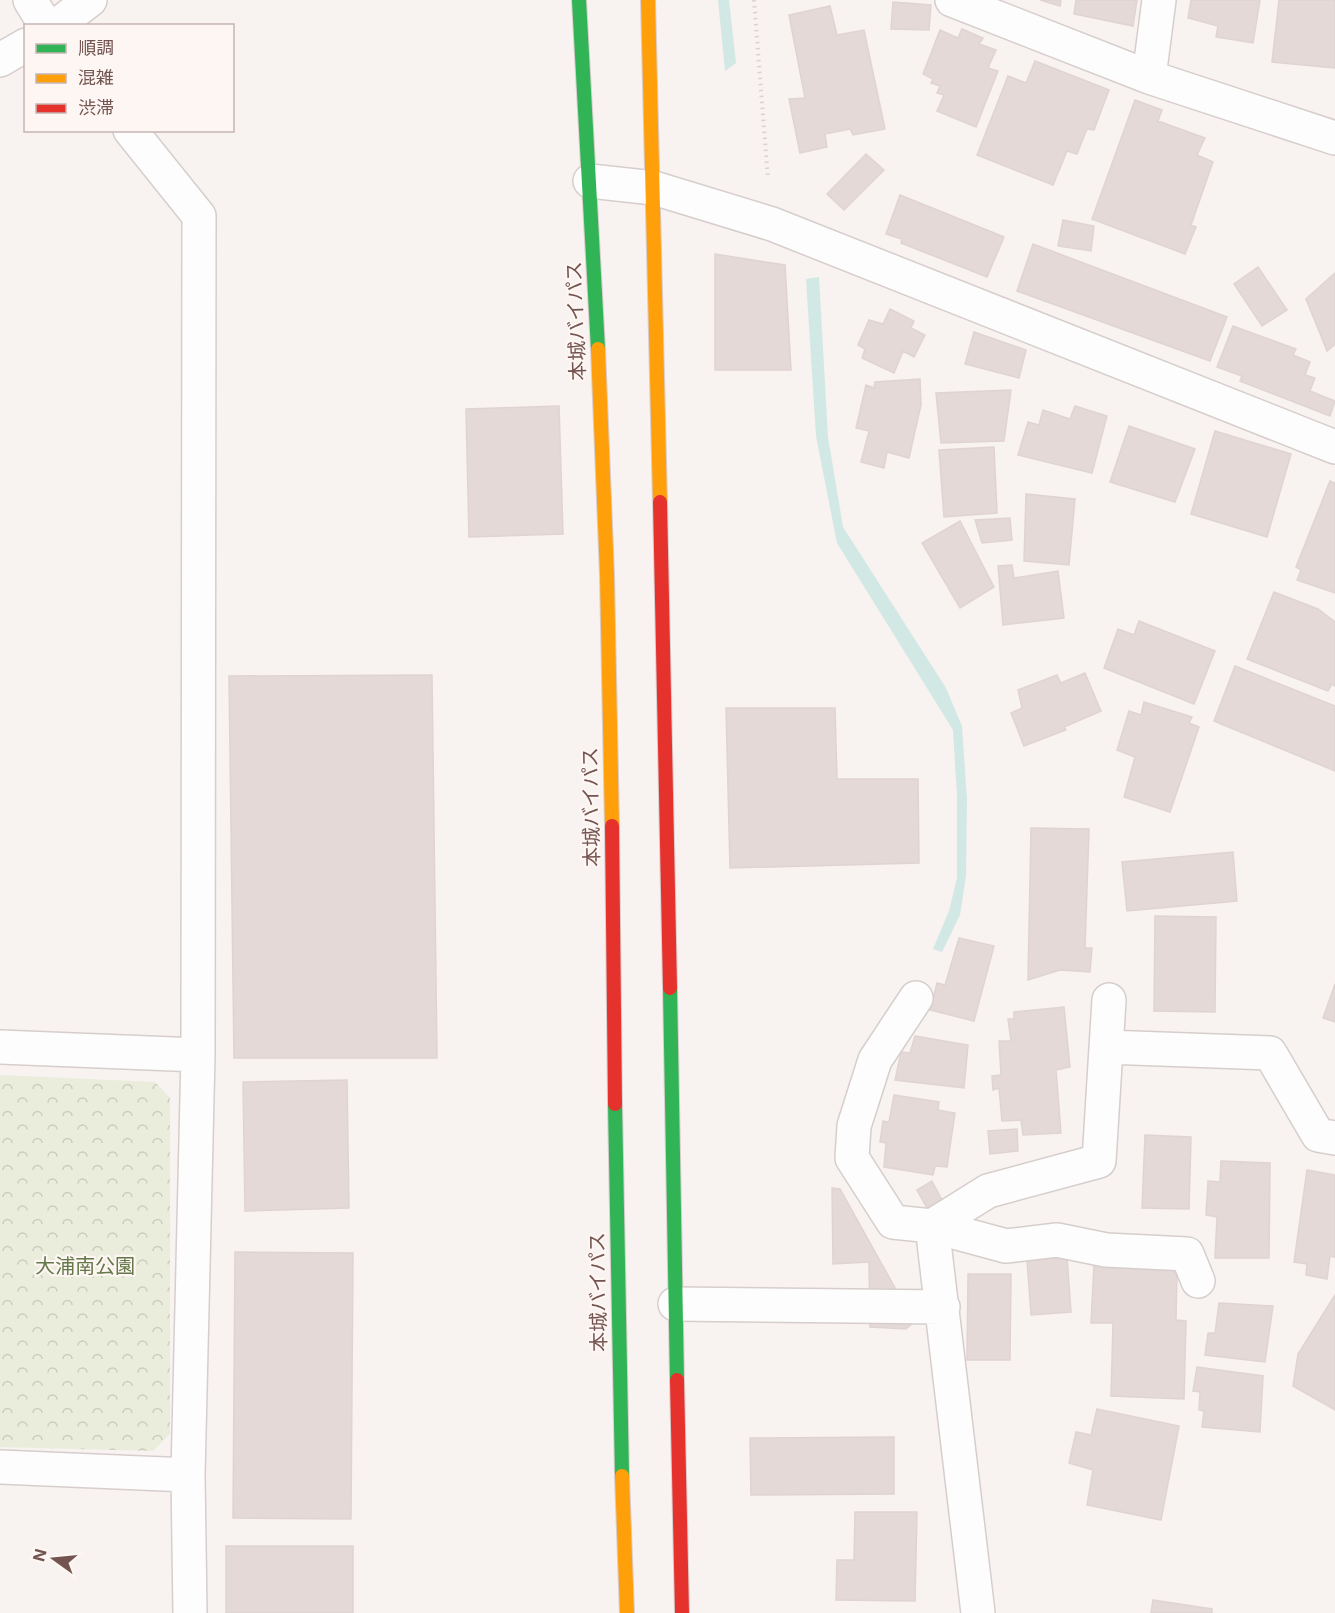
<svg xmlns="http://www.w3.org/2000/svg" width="1335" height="1613" font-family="Inter,'Noto Sans JP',sans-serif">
	<defs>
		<pattern id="park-crowns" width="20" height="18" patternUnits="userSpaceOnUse" patternTransform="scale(1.5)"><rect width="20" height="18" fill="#eaecdc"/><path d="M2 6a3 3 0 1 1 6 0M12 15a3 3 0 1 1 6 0" fill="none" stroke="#ccccbf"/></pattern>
	</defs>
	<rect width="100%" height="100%" fill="#f8f2f0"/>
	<path fill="url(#park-crowns)" d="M 0,1075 L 155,1082 L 170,1098 L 170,1434 L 153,1451 L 0,1447 Z"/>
	<path fill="#d2e8e4" d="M 718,0 L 729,0 L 736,63 L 725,71 Z
		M 819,277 L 828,437 L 843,527 L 946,688 L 962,726 L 967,799 L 966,876 L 960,915 L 942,952 L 933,949 L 949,911 L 957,878 L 957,796 L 953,730 L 837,543 L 816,436 L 806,279 Z"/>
	<path fill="#e4d9d7" stroke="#e0d4d2" stroke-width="1.5" d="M 1040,0 L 1061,0 L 1060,6 Z
		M 1076,0 L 1137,0 L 1133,26 L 1074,14 Z
		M 1191,0 L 1260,0 L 1253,43 L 1216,37 L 1218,26 L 1188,18 Z
		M 1279,0 L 1335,0 L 1335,68 L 1272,62 Z
		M 893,2 L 931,5 L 929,30 L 891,29 Z
		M 830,6 L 837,35 L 864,30 L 885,129 L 853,135 L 850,129 L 825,134 L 827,147 L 800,153 L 789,99 L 805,98 L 789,15 Z
		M 962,29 L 983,38 L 979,44 L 996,50 L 988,68 L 998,71 L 976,127 L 937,111 L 944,95 L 937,93 L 940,86 L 931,83 L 933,79 L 923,74 L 940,30 L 958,38 Z
		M 1035,61 L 1109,90 L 1094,130 L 1087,129 L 1077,154 L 1067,151 L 1053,185 L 977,155 L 1008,76 L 1026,83 Z
		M 1135,100 L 1162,110 L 1158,121 L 1205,138 L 1197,155 L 1213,162 L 1191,225 L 1196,227 L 1185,254 L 1092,219 Z
		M 866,154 L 884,170 L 844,210 L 827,194 Z
		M 900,195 L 1004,237 L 987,277 L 901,243 L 902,239 L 886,234 Z
		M 1063,220 L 1094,226 L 1091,251 L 1058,246 Z
		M 1033,244 L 1227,317 L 1210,361 L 1017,291 Z
		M 715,254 L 785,265 L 791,370 L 715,370 Z
		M 1258,267 L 1287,310 L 1262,326 L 1234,284 Z
		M 1335,273 L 1335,344 L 1327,351 L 1306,299 Z
		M 890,309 L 914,321 L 911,328 L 925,335 L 914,357 L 903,351 L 894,373 L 862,358 L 865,349 L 858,345 L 869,320 L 883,324 Z
		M 1233,326 L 1296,349 L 1293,355 L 1310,362 L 1305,375 L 1315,378 L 1310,391 L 1335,401 L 1330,416 L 1240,381 L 1242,376 L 1217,367 Z
		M 974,332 L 1026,350 L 1019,378 L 965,364 Z
		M 920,379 L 921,405 L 909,458 L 887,452 L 884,468 L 861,462 L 869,431 L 856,428 L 866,385 L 874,388 L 875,382 Z
		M 1011,390 L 1004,441 L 941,443 L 936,393 Z
		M 559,406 L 563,534 L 469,537 L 466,409 Z
		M 1075,406 L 1107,416 L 1092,473 L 1018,455 L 1028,422 L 1039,425 L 1043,410 L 1070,419 Z
		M 1129,426 L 1195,449 L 1175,502 L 1110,482 Z
		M 1215,431 L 1291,454 L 1267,537 L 1191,514 Z
		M 994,447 L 997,513 L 944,517 L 939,450 Z
		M 1330,481 L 1335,483 L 1335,593 L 1297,580 L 1301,570 L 1296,567 Z
		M 1026,494 L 1075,499 L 1069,565 L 1024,561 Z
		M 1010,518 L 1012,540 L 982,543 L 975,520 Z
		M 960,521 L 994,587 L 960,608 L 922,543 Z
		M 1012,565 L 1014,578 L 1058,571 L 1064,618 L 1003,625 L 998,566 Z
		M 1274,592 L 1318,609 L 1335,622 L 1335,686 L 1332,684 L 1328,691 L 1247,659 Z
		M 1139,621 L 1215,651 L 1194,704 L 1104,668 L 1118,629 L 1134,635 Z
		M 1235,666 L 1335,706 L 1335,771 L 1214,721 Z
		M 1085,673 L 1101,711 L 1064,727 L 1066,730 L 1024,746 L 1011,713 L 1022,708 L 1018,690 L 1057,675 L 1061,683 Z
		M 432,675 L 437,1058 L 234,1058 L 229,676 Z
		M 1144,702 L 1192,717 L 1189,723 L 1199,727 L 1170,812 L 1124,797 L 1135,757 L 1117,750 L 1129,711 L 1141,715 Z
		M 726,708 L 835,708 L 837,779 L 918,779 L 919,863 L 730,868 Z
		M 1031,828 L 1089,829 L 1085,948 L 1092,948 L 1090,972 L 1060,970 L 1028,980 Z
		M 1233,852 L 1237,901 L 1127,911 L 1122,862 Z
		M 1155,916 L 1216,917 L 1215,1012 L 1154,1011 Z
		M 959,938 L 994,946 L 974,1021 L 930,1010 L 937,983 L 945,985 Z
		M 1335,984 L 1335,1022 L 1323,1018 Z
		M 1064,1007 L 1070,1067 L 1056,1070 L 1061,1133 L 1023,1135 L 1021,1120 L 1002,1121 L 999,1088 L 993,1090 L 992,1076 L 1001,1075 L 999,1041 L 1011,1041 L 1008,1019 L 1014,1019 L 1014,1012 Z
		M 915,1036 L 968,1045 L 964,1088 L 895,1080 L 901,1052 L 910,1053 Z
		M 347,1080 L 349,1208 L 245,1211 L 243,1082 Z
		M 894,1095 L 939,1102 L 938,1110 L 955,1113 L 947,1167 L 935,1166 L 933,1175 L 884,1167 L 886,1143 L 880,1142 L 883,1121 L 889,1122 Z
		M 1017,1129 L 1018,1151 L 990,1154 L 988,1131 Z
		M 1145,1135 L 1191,1137 L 1189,1209 L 1142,1208 Z
		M 1221,1161 L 1270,1163 L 1269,1258 L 1215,1258 L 1217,1217 L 1206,1215 L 1208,1181 L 1220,1182 Z
		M 1307,1170 L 1335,1175 L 1335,1257 L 1330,1256 L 1327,1279 L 1306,1275 L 1307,1264 L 1294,1262 Z
		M 932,1181 L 943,1202 L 928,1210 L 917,1190 Z
		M 832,1188 L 840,1189 L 914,1322 L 906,1329 L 870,1327 L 869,1262 L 833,1264 Z
		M 235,1252 L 353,1253 L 351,1519 L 233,1518 Z
		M 1067,1257 L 1071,1312 L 1031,1315 L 1027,1260 Z
		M 1094,1265 L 1177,1269 L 1176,1320 L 1186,1321 L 1184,1399 L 1111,1396 L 1113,1323 L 1091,1323 Z
		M 968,1274 L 1011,1274 L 1010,1360 L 967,1360 Z
		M 1335,1295 L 1335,1410 L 1293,1386 L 1298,1354 Z
		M 1219,1303 L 1273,1306 L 1265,1362 L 1205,1355 L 1208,1333 L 1215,1333 Z
		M 1197,1367 L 1263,1376 L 1260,1432 L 1202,1427 L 1204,1411 L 1199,1410 L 1200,1392 L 1193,1391 Z
		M 1097,1409 L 1179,1426 L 1161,1520 L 1087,1505 L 1093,1470 L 1069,1463 L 1076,1432 L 1091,1435 Z
		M 894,1437 L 894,1494 L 751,1495 L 750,1438 Z
		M 855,1512 L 917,1512 L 915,1601 L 836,1600 L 837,1560 L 854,1560 Z
		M 226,1546 L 353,1546 L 353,1613 L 226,1613 Z
		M 1153,1600 L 1212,1609 L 1212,1613 L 1151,1613 Z"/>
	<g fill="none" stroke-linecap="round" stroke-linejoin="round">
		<defs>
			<path id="street" d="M 30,0 L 46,26
				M 952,0 L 1149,77 L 1335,138
				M 56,26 L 90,0
				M 0,60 L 26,45
				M 1149,77 L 1159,0
				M 130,130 L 199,216 L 198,1055 L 188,1475 L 190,1613
				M 590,181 L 654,188 L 772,224 L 1335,447
				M 916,998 L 875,1060 L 854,1126 L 852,1158 L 893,1222 L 932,1226 L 978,1613
				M 0,1047 L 198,1055
				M 1106,1047 L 1270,1053 L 1318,1135 L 1335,1138
				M 932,1226 L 988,1191 L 1099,1161 L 1109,1000
				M 932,1226 L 1006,1246 L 1057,1240 L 1106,1250 L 1187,1254 L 1198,1281
				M 675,1304 L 943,1307
				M 0,1467 L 188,1475"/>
			<path id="fast" d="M 579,0 L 598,349
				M 670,988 L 677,1380
				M 615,1104 L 622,1476"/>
			<path id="slow" d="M 648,0 L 660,502
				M 598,349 L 607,575 L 612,826
				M 622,1476 L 627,1613"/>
			<path id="jam" d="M 660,502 L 670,988
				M 612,826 L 615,1104
				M 677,1380 L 682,1613"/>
		</defs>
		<use href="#street" stroke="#d6cecc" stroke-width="36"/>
		<use href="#fast" stroke="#d9cecd" stroke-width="16"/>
		<use href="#slow" stroke="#d9cecd" stroke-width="16"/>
		<use href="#jam" stroke="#d9cecd" stroke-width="16"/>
		<path stroke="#dad1d0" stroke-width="4" stroke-dasharray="1.5 4.5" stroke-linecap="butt" d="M 754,0 L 768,179"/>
		<use href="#street" stroke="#fefdfd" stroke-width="33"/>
		<use href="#fast" stroke="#30b455" stroke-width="14"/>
		<use href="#slow" stroke="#ff9f0a" stroke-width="14"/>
		<use href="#jam" stroke="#e5322d" stroke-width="14"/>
	</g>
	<g text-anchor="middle" stroke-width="4.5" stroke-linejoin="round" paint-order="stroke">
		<g font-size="20" fill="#745451" stroke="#fdf6f2">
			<text transform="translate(576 321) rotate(-92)" y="7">本城バイパス</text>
			<text transform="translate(591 807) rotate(-91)" y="7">本城バイパス</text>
			<text transform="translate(598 1292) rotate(-91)" y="7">本城バイパス</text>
		</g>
		<g font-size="20" fill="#64784a" stroke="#fdf6f2">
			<text x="85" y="1273">大浦南公園</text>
		</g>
	</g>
	<rect x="24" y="24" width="210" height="108" fill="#fdf6f2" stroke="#c6b5b2" stroke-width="1.5"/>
	<rect x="36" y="44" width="30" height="9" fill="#30b455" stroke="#c6b5b2" stroke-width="1.5"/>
	<text x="78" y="54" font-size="18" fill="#745451">順調</text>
	<rect x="36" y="74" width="30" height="9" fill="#ff9f0a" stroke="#c6b5b2" stroke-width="1.5"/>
	<text x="78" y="84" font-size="18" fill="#745451">混雑</text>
	<rect x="36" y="104" width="30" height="9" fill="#e5322d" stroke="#c6b5b2" stroke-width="1.5"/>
	<text x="78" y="114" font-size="18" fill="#745451">渋滞</text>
	<g transform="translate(54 1559) rotate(285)" stroke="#fdf6f2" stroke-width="4.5" paint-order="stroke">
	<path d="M0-4.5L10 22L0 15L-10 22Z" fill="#745451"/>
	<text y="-9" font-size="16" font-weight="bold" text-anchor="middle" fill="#745451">N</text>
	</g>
</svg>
